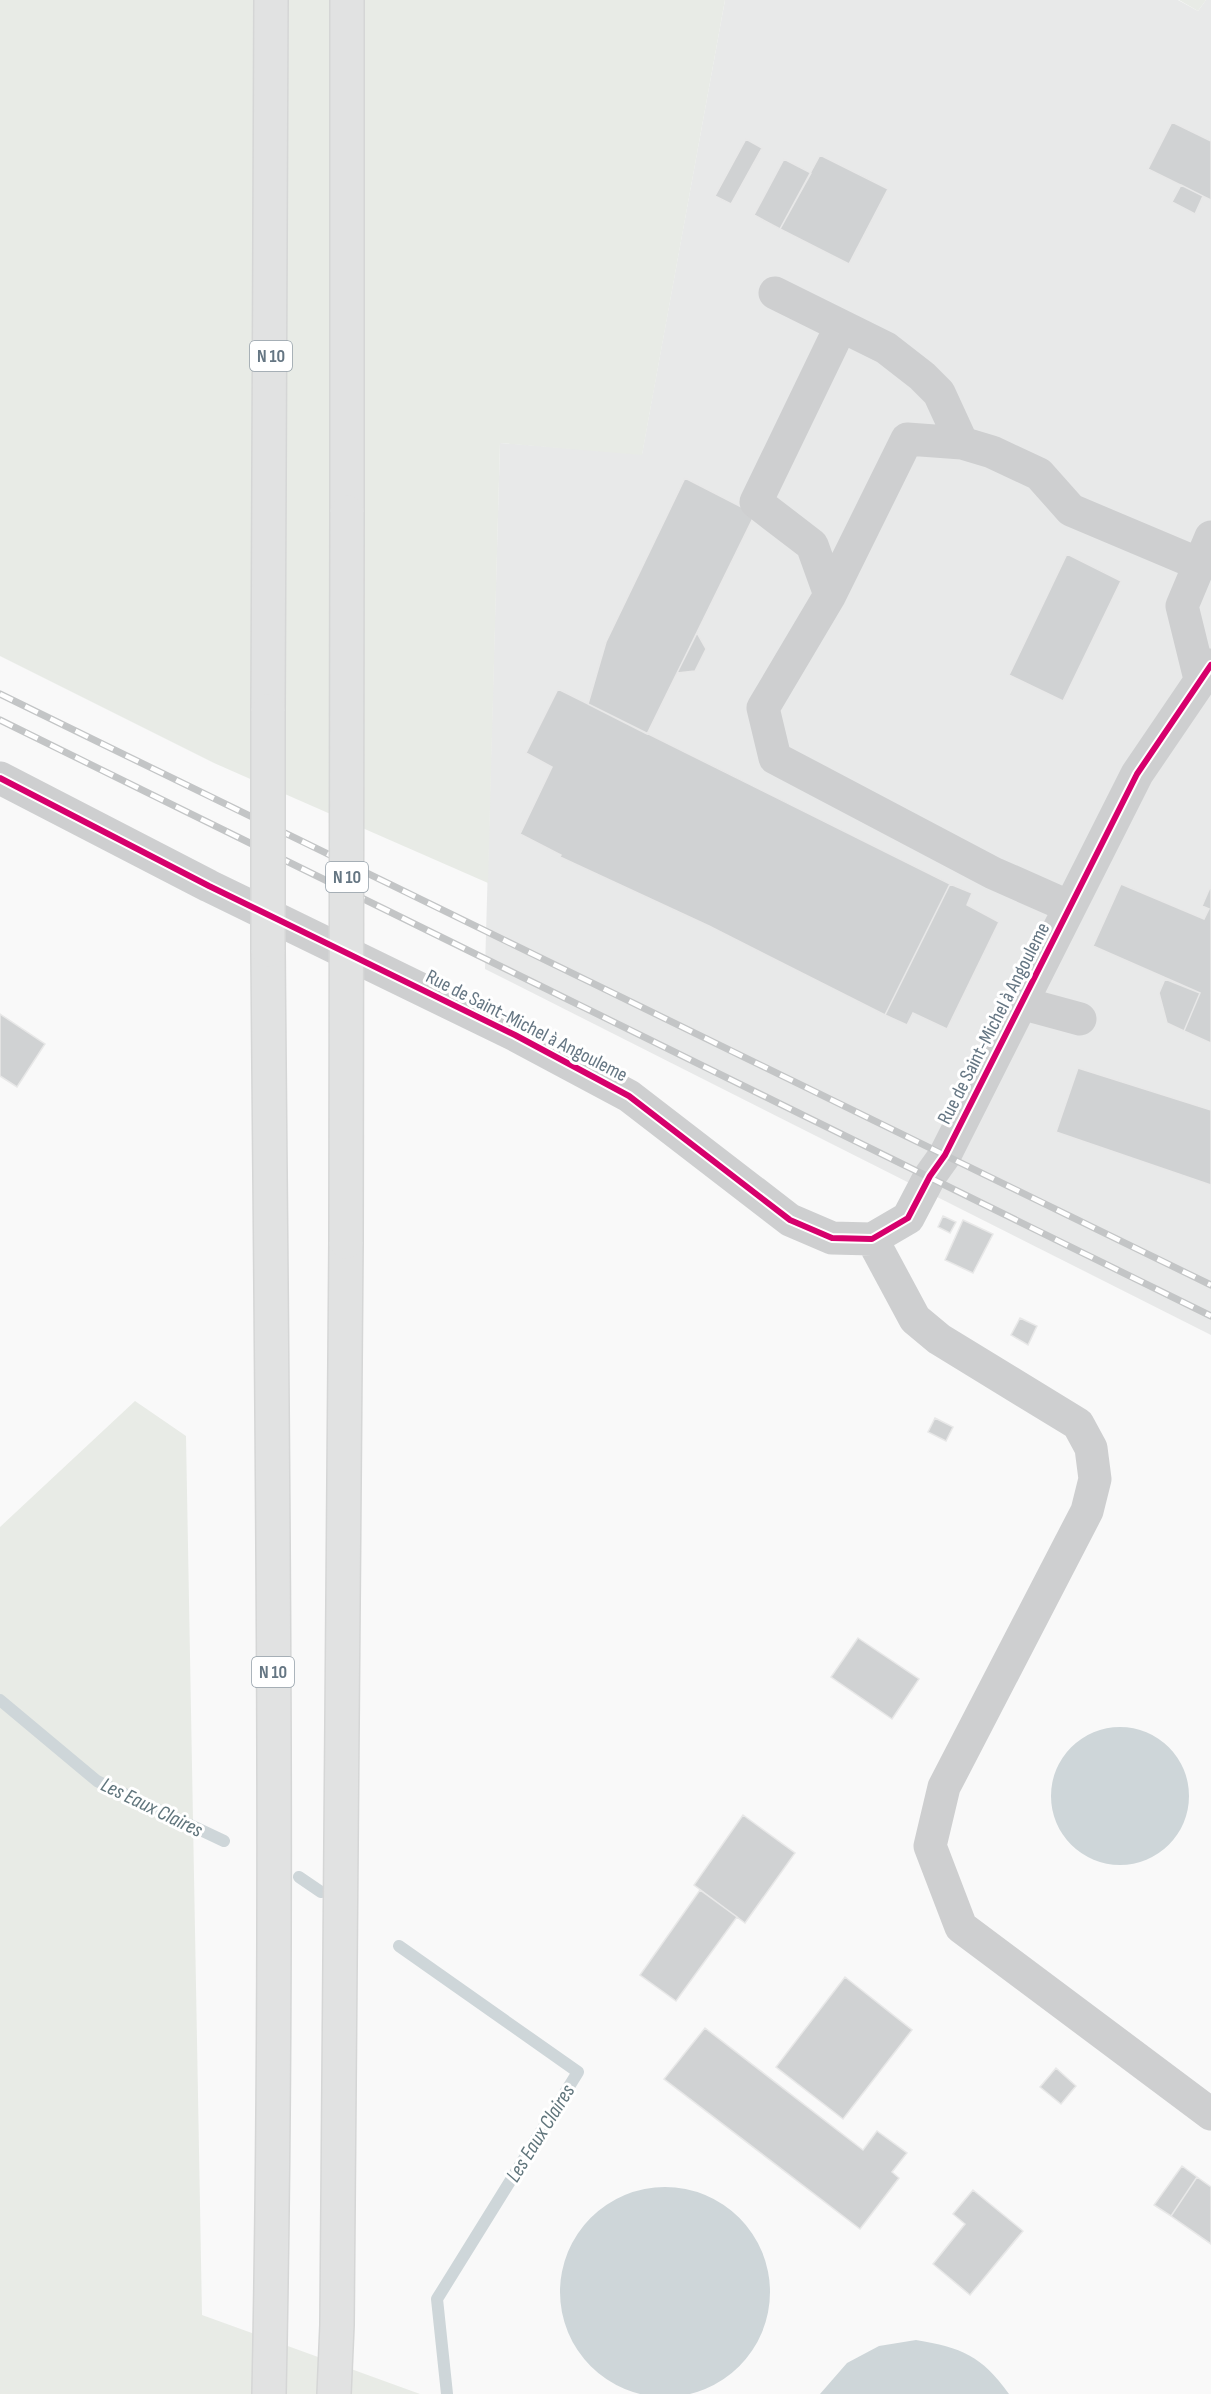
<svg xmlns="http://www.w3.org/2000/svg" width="1211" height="2394" font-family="'Sofia Sans Condensed',sans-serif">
	<rect width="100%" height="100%" fill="#f9f9f9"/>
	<path fill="#e8e9e9" d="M 725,0 L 1178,0 L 1198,11 L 1206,0 L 1211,0 L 1211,1335 L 485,969 L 500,443 L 642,454 Z"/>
	<path fill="#e8ebe6" d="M 0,0 L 725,0 L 642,455 L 500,443 L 488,883 L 214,763 L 0,656 Z
		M 1179,0 L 1206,0 L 1198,11 Z
		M 135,1401 L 186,1436 L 202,2315 L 420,2394 L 0,2394 L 0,1527 Z"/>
	<path fill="#ced6d9" d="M1051 1796a69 69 0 1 1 138 0a69 69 0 1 1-138 0Z
		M560 2292a105 105 0 1 1 210 0a105 105 0 1 1-210 0Z
		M 916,2340 C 962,2348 981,2355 1009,2394 L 820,2394 L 847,2363 L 879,2346 Z"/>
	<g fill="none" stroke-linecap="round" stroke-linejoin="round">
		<path stroke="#ced6d9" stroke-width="12" d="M 0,1700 L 97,1781 L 224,1841
			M 299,1877 L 321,1892
			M 399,1946 L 578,2072 L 437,2299 L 447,2394"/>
	</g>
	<path fill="#d0d2d3" stroke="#e8e8e8" stroke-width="1.5" d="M 1172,122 L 1211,141 L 1211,200 L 1148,169 Z
		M 746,139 L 762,148 L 731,204 L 715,196 Z
		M 820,155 L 888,189 L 849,264 L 780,229 Z
		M 784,159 L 811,173 L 780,229 L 754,215 Z
		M 1181,185 L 1203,196 L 1195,214 L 1172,202 Z
		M 685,478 L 755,514 L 647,734 L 588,704 L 606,642 Z
		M 1067,554 L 1121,581 L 1063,701 L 1009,675 Z
		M 697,633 L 706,649 L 695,671 L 677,673 Z
		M 558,689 L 950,884 L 885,1015 L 709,926 L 560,857 L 561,855 L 520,834 L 552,767 L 526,753 Z
		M 950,884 L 972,893 L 967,905 L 999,922 L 947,1029 L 913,1013 L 907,1025 L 885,1015 Z
		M 1121,884 L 1204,919 L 1209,909 L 1202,906 L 1211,885 L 1211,1043 L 1184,1031 L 1200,993 L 1093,946 Z
		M 1165,979 L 1200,993 L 1184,1031 L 1167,1023 L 1159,993 Z
		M 0,1014 L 45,1044 L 17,1087 L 0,1076 Z
		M 1078,1068 L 1211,1110 L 1211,1185 L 1056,1132 Z
		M 943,1216 L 956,1222 L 950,1233 L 938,1227 Z
		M 963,1220 L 993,1234 L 973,1273 L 945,1260 Z
		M 1020,1318 L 1037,1326 L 1028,1345 L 1011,1335 Z
		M 935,1418 L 953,1427 L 946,1441 L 928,1432 Z
		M 858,1638 L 919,1679 L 892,1719 L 831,1677 Z
		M 743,1815 L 795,1853 L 745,1923 L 694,1885 Z
		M 700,1890 L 737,1917 L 676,2001 L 640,1975 Z
		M 845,1977 L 912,2030 L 843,2119 L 776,2067 Z
		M 705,2028 L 863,2150 L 877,2131 L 907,2153 L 892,2172 L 899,2178 L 860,2229 L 664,2079 Z
		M 1056,2068 L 1076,2086 L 1061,2104 L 1040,2087 Z
		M 1182,2166 L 1197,2177 L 1171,2216 L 1154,2205 Z
		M 1197,2177 L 1211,2187 L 1211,2244 L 1171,2216 Z
		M 973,2190 L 1023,2231 L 970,2295 L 933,2264 L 965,2224 L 953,2214 Z"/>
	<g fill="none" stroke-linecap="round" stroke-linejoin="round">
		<defs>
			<path id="highway" d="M 347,0 L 347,512
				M 268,711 L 271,0
				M 268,950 C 272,1432 279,1913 269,2394
				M 334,2394 L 337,2325 L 346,1242"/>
		</defs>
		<use href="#highway" stroke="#d5d6d6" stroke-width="36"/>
		<path stroke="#cecfd0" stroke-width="33" d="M 775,293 L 886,348 L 922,376 L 939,393 L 962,443
			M 830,595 L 812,545 L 756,502 L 841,326
			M 1200,679 L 1182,606 L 1211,537
			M 0,778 L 209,886 L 515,1035 L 629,1096 L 790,1220 L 832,1238 L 872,1239 L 908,1218 L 930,1176 L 945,1155 L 1137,774 L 1211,665
			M 1070,907 L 993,873 L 775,758 L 763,708 L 830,595 L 907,439 L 962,443 L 992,452 L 1039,474 L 1071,510 L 1199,564
			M 1021,1003 L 1080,1019
			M 872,1239 L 915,1319 L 939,1339 L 1078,1424 L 1091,1448 L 1095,1479 L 1087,1511 L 944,1787 L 930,1846 L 961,1927 L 1211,2114"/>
		<use href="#highway" stroke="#e1e2e2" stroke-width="33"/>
		<defs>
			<path id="rail" d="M 0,694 L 1211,1285
				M 0,720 L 1211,1316"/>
		</defs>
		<use href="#rail" stroke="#c3c5c6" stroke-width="7"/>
		<use href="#rail" stroke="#fff" stroke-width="4.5" stroke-dasharray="14" stroke-linecap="butt"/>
		<defs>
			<path id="highway-bridge" d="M 268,711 L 268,950
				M 346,1242 L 347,512"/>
		</defs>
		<use href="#highway-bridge" stroke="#d5d6d6" stroke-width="36" stroke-linecap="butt"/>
		<use href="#highway-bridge" stroke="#e1e2e2" stroke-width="33"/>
		<defs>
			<path id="cycleway" d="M 0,778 L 209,886 L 515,1035 L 629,1096 L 790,1220 L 832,1238 L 872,1239 L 908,1218 L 930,1176 L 945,1155 L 1137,774 L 1211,665"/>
		</defs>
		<use href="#cycleway" stroke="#fff" stroke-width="10"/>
		<use href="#cycleway" stroke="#d6006c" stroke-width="6"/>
	</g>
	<g text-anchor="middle" stroke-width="6" stroke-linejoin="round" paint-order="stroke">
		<g fill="#fff" stroke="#939fa8" stroke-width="1.5">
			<rect x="250" y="341" width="42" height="30" rx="4.5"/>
			<rect x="326" y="862" width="42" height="30" rx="4.5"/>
			<rect x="252" y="1657" width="42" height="30" rx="4.5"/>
		</g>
		<g font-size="18" font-weight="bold" fill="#657683">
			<text x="271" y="362">N 10</text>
			<text x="347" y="883">N 10</text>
			<text x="273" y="1678">N 10</text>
		</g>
		<g font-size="20" fill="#657683" stroke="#fff">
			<text transform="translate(993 1023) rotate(-63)" y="7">Rue de Saint-Michel à Angouleme</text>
			<text transform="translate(527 1025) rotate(27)" y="7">Rue de Saint-Michel à Angouleme</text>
		</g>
		<g font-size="21" font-style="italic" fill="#60757c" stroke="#fff">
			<text transform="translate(152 1807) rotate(26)" y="7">Les Eaux Claires</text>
			<text transform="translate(540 2133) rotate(-58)" y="7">Les Eaux Claires</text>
		</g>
	</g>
</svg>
